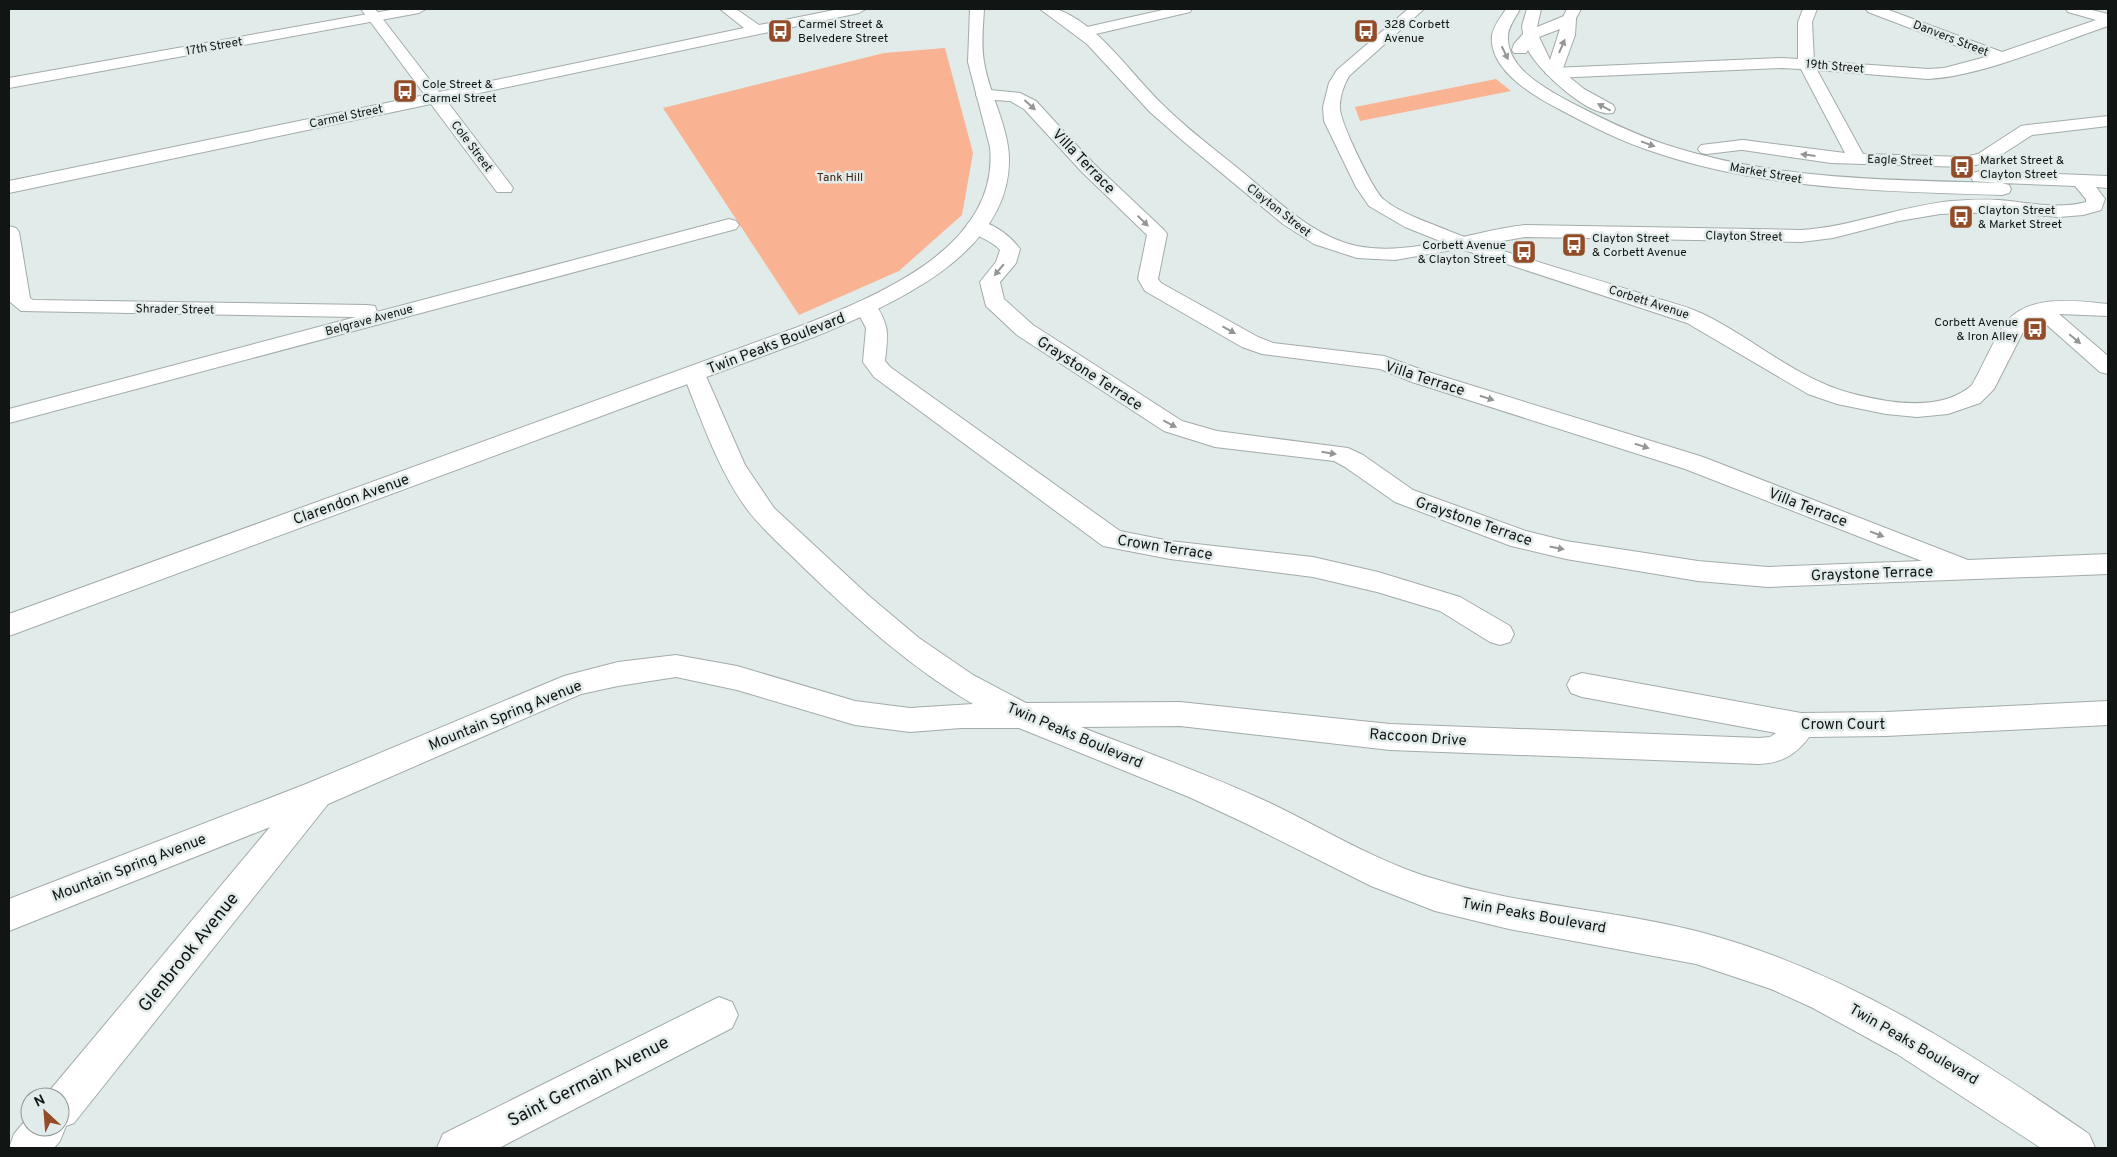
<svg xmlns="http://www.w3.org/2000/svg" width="2117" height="1157" font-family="Overpass,sans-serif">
	<rect width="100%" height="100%" fill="#e1ebe9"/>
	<path fill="#fab392" d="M 945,48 L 973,153 L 962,215 L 899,271 L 799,315 L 663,108 L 884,53 Z
		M 1496,79 L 1511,91 L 1360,121 L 1355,107 Z"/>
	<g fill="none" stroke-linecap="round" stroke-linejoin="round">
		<defs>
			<path id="minor" d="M 361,9 L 375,9 L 439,92 L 744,28 L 720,9 L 736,9 L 759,25 L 839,9 L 866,9 L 859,13 L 446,100 L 513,188 L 511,192 L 497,192 L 431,104 L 9,193 L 9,181 L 425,95 Z
				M 1167,9 L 1192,9 L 1190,12 L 1083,37 L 1075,32 L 1078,29 Z
				M 1408,9 L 1424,9 L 1349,76 C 1344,85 1339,98 1340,109 C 1341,124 1372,188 1383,199 C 1401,214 1428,222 1449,231 C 1509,255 1572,272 1633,291 C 1656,299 1682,304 1703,314 C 1753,338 1795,378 1850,393 C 1887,403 1941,413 1972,385 C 1982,368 1996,334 2008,320 C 2032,294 2076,301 2108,304 L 2108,316 L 2059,314 L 2108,356 L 2108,374 L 2100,372 L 2039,318 L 2025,328 L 1994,389 L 1980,403 L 1948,414 L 1917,417 L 1886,414 L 1837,404 L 1808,394 L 1687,323 L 1455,247 L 1405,227 L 1369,206 L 1356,187 L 1324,121 L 1323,107 L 1329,83 L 1337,70 Z
				M 1567,9 L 1581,9 L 1574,22 L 1569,23 L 1562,19 Z
				M 1803,9 L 1817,9 L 1812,22 L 1814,61 L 1928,69 L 1944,68 L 1986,57 L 1868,12 L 1866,9 L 1886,9 L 2002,52 L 2096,20 L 2068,12 L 2066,9 L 2088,9 L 2108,14 L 2108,26 C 2055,44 1983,76 1928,79 L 1817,70 L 1863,154 L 1965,157 L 1978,154 L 2021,126 L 2027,125 L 2108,116 L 2108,126 L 2032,135 L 1990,162 L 1965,167 L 1831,163 L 1743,150 L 1737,149 L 1734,145 L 1737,141 L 1743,140 L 1845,153 L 1801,69 L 1782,68 L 1553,78 L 1545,73 L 1553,68 L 1782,58 L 1798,59 L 1798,22 Z
				M 990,90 L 1020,93 L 1036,101 L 1093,163 L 1164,230 L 1167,234 L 1158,279 L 1161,283 L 1258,337 L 1273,343 L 1384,356 L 1428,372 L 1703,457 L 1968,560 L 2108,554 L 2108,574 L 1768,587 L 1698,581 L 1566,559 L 1511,546 L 1395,502 L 1345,467 L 1334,461 L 1215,447 L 1164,431 L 1017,335 L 986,306 L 980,282 L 996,262 L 1000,250 C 991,239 974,237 966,226 L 969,222 C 987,217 1010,235 1020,249 L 1016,263 L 1000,282 L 1004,299 L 1033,325 L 1182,421 L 1217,431 L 1348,448 L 1363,455 L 1413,490 L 1526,531 L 1566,541 L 1698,561 L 1768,567 L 1922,561 L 1685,469 L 1412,382 L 1380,369 L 1262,354 L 1242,347 L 1145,291 L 1138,279 L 1147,235 L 1081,171 L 1024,109 L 1010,101 L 978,99 L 976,95 L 978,91 Z
				M 729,219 L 736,221 L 739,225 L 736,229 L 9,423 L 9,409 L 356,317 L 21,311 L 9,301 L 9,226 L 16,228 L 19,232 L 30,298 L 33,300 L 367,305 L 375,306 L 377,312 Z
				M 866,301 L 874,302 C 890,326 888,334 885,361 L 890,367 L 1120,531 L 1170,541 L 1313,557 L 1378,572 L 1460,597 L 1510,626 L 1514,634 L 1510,642 L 1500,645 L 1490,642 L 1440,611 L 1377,592 L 1313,577 L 1170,559 L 1103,546 L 874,377 L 863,362 L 866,328 L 855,307 L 858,302 Z
				M 694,367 L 702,369 L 705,374 L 745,465 L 774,508 L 869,596 L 919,638 L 973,675 L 1026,703 L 1180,702 L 1390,724 L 1759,738 L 1770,737 L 1776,733 L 1582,697 L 1571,693 L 1567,685 L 1571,677 L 1582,673 L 1801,713 L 1886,712 L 2108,701 L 2108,725 L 1886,736 L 1809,737 C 1796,755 1781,763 1759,764 L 1390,750 L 1180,726 L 1081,727 C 1144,752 1208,774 1270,803 C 1324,829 1377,862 1435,879 C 1521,906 1613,909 1700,932 C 1844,970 1968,1051 2089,1134 L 2095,1148 L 2041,1148 L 1897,1054 L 1811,1007 L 1771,989 L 1696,964 L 1509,929 L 1435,911 L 1371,886 L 1247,824 L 1189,797 L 1019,728 L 961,728 L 910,732 L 855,725 L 737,690 L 676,677 L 618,686 L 581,694 L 328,804 L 74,1123 L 66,1126 L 60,1141 L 54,1148 L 9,1148 L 14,1134 L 30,1115 L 30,1127 L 60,1127 L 60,1097 L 45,1097 L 46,1095 L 270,827 L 9,931 L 9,899 L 306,784 L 564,676 L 618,662 L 676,655 L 737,666 L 855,701 L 910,708 L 973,704 C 910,667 856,618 804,568 C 784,548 760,528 744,505 C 716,465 701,418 683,374 L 686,369 Z
				M 719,997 L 732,1002 L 738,1015 L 732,1028 L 499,1148 L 437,1148 L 443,1134 Z"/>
			<path id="major" d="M 396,9 L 426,9 L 419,13 L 9,88 L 9,78 Z
				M 970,9 L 984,9 C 983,27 981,45 984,62 C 989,94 1008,125 1009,158 C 1011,255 889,306 814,337 L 9,636 L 9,614 L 798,327 C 875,297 1000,248 990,147 L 968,62 Z
				M 1040,9 C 1046,9 1053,7 1059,10 C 1100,26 1131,74 1162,104 C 1186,128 1213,148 1240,170 C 1275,198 1311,236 1357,246 C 1412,257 1470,231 1525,225 L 1801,230 C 1852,227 1900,206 1952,201 C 1967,200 1982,199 1998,200 C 2026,202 2057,210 2086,202 L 2086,199 L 2075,186 L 2002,183 L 2009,185 L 2011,189 L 2009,193 L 2002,195 C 1886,191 1765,190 1654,152 C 1620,141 1589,125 1557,108 C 1532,95 1489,69 1492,36 C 1493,26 1501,17 1506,9 L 1520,9 C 1516,17 1508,27 1508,36 C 1506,68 1546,89 1570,102 C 1601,118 1633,134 1667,145 C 1774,180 1890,180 2002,183 L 1973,181 L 1971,177 L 1973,173 L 1980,171 L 2108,176 L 2108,188 L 2096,187 L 2105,199 L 2101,210 L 2083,215 L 2059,217 L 1996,212 L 1940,214 L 1899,221 L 1833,238 L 1801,242 L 1525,237 L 1395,260 L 1357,258 L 1314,244 L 1283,224 L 1183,141 L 1150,112 L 1087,44 Z
				M 1527,9 L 1541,9 L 1537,27 L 1564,16 L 1574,16 L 1576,19 L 1575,35 L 1562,71 L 1584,89 L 1613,105 L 1615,109 L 1613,113 C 1589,118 1538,70 1528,50 L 1526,53 L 1514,53 L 1512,50 L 1514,44 L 1523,34 L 1522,26 ZM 1560,29 L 1550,60 L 1539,37 Z
				M 1743,140 L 1749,141 L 1752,145 L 1749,149 L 1707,154 L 1701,153 L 1698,149 L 1701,145 Z"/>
		</defs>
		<use href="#minor" stroke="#a2abaa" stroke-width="2"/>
		<use href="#major" stroke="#a2abaa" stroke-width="2"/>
		<use href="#minor" fill="#fff" fill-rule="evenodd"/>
		<use href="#major" fill="#fff" fill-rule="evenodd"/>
	</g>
	<defs><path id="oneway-solid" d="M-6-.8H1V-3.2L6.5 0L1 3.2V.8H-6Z" transform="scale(1.25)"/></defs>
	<g fill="#949695">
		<use href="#oneway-solid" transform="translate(1562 46) rotate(-67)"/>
		<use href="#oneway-solid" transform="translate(1505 53) rotate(64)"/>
		<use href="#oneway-solid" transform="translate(1030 105) rotate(42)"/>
		<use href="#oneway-solid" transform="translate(1604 107) rotate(-152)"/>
		<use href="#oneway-solid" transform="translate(1648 144) rotate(20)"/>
		<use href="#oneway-solid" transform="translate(1808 155) rotate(-173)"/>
		<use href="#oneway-solid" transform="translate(1143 221) rotate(44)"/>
		<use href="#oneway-solid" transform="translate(999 270) rotate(130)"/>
		<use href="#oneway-solid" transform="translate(1229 330) rotate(29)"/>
		<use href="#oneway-solid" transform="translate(2075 339) rotate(40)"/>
		<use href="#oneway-solid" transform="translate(1487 398) rotate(17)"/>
		<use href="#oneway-solid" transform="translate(1170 424) rotate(28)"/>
		<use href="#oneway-solid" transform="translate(1642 446) rotate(17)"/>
		<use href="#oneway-solid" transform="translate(1329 453) rotate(9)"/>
		<use href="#oneway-solid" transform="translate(1877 534) rotate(21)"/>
		<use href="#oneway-solid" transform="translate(1557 548) rotate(11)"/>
	</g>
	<defs>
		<symbol id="bus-square" viewBox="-11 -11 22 22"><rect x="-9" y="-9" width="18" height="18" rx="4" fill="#934c28" stroke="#e1ebe9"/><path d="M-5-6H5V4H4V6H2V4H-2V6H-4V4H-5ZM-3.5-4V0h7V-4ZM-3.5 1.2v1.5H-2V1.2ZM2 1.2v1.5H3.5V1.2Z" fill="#fff"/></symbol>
	</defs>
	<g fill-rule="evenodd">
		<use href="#bus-square" x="766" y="17" width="28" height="28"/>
		<use href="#bus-square" x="1352" y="17" width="28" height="28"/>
		<use href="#bus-square" x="391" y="77" width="28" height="28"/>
		<use href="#bus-square" x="1948" y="153" width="28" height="28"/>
		<use href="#bus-square" x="1947" y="203" width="28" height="28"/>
		<use href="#bus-square" x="1560" y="231" width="28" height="28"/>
		<use href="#bus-square" x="1510" y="238" width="28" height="28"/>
		<use href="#bus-square" x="2021" y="315" width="28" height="28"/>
	</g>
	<g text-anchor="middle" stroke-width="5" stroke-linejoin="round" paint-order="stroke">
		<g font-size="12" fill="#111514" stroke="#e1ebe9" text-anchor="start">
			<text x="798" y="28">Carmel Street &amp;<tspan x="798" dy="14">Belvedere Street</tspan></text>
			<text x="1384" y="28">328 Corbett<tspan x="1384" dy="14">Avenue</tspan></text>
			<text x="422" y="88">Cole Street &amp;<tspan x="422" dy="14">Carmel Street</tspan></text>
			<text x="1980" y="164">Market Street &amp;<tspan x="1980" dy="14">Clayton Street</tspan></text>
			<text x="1978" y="214">Clayton Street<tspan x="1978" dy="14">&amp; Market Street</tspan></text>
			<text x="1592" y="242">Clayton Street<tspan x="1592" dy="14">&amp; Corbett Avenue</tspan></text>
			<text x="1506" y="249" text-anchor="end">Corbett Avenue<tspan x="1506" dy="14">&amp; Clayton Street</tspan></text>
			<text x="2018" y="326" text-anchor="end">Corbett Avenue<tspan x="2018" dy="14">&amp; Iron Alley</tspan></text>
		</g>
		<g font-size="12" fill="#111514" stroke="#e1ebe9">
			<text transform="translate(1951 38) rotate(21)" y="4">Danvers Street</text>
			<text transform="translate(214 46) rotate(-10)" y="4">17th Street</text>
			<text transform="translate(1835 66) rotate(5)" y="4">19th Street</text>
			<text transform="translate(346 116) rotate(-12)" y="4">Carmel Street</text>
			<text transform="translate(472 146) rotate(53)" y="4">Cole Street</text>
			<text transform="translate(1900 160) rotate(2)" y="4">Eagle Street</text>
			<text transform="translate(1766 173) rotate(10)" y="4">Market Street</text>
			<text transform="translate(1279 210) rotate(38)" y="4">Clayton Street</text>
			<text transform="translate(1744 236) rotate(1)" y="4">Clayton Street</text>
			<text transform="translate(1649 302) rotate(18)" y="4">Corbett Avenue</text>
			<text transform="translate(175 309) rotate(1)" y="4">Shrader Street</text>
			<text transform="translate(369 320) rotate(-15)" y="4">Belgrave Avenue</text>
		</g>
		<g font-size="12" fill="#41200f" stroke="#e1ebe9">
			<text x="840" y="181">Tank Hill</text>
		</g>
		<g font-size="15" fill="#111514" stroke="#e1ebe9">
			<text transform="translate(1084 161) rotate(46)" y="5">Villa Terrace</text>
			<text transform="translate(776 343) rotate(-21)" y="5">Twin Peaks Boulevard</text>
			<text transform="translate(1090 373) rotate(33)" y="5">Graystone Terrace</text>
			<text transform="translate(1425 378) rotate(18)" y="5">Villa Terrace</text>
			<text transform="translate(351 499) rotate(-20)" y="5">Clarendon Avenue</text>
			<text transform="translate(1808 507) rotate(21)" y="5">Villa Terrace</text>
			<text transform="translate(1474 521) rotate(19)" y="5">Graystone Terrace</text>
			<text transform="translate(1165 547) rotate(9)" y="5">Crown Terrace</text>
			<text transform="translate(1872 573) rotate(-2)" y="5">Graystone Terrace</text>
			<text transform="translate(505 715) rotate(-22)" y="5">Mountain Spring Avenue</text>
			<text x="1843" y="729">Crown Court</text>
			<text transform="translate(1075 735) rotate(23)" y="5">Twin Peaks Boulevard</text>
			<text transform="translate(1418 737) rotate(4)" y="5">Raccoon Drive</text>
			<text transform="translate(129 867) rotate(-21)" y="5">Mountain Spring Avenue</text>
			<text transform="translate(1534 915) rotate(10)" y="5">Twin Peaks Boulevard</text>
			<text transform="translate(1914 1044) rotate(30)" y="5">Twin Peaks Boulevard</text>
		</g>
		<g font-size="18" fill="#111514" stroke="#e1ebe9">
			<text transform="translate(188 952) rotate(-51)" y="6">Glenbrook Avenue</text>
			<text transform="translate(588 1081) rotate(-27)" y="6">Saint Germain Avenue</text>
		</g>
	</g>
	<rect width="2117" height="1157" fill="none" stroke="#111514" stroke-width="20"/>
	<g transform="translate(45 1112) rotate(334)"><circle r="24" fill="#e1ebe9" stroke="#8e9594"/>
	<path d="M0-4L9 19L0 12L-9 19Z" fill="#934c28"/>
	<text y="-8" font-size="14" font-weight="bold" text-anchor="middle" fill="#111514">N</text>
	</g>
</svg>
